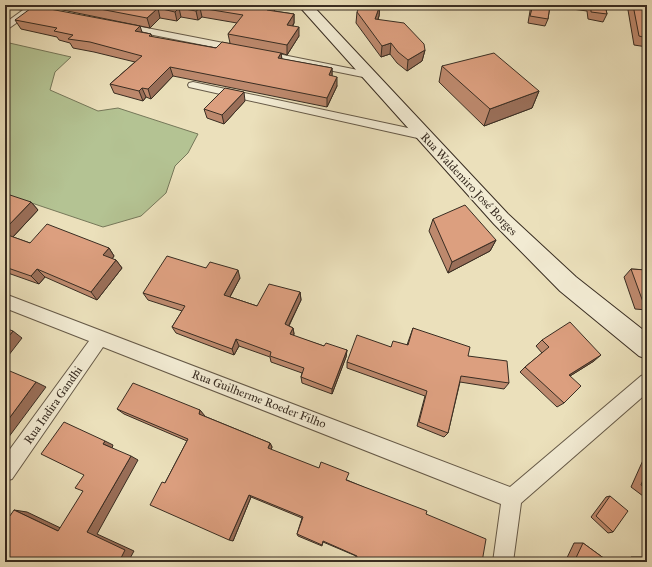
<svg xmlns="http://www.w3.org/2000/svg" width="652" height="567" font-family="'IM FELL Great Primer',serif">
	<rect width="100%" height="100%" fill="#ebe0bb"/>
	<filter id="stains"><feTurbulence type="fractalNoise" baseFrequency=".005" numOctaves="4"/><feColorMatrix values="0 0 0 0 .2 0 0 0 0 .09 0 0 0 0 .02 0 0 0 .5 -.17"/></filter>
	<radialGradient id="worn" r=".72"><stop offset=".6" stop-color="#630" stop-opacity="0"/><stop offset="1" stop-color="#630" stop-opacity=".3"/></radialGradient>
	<path fill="#b4c393" stroke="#76785a" d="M 5,42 L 71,57 L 55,72 L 50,90 L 98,111 L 118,108 L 198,134 L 188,153 L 175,166 L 166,193 L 141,216 L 103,227 L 5,194 Z"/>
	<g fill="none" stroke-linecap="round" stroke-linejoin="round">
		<defs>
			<path id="street" d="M 7,5 L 31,5 L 54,11 L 56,13 L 51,16 L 32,12 L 5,31 L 5,23 L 23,10 L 9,7 Z
				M 619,5 L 647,5 L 647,11 L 624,8 Z
				M 121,23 L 239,46 L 244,49 L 239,52 L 118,28 L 116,26 Z
				M 263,51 L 368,72 L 373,75 L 368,78 L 259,56 L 258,54 L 259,52 Z
				M 193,82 L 422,131 L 428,135 L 422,139 L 189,87 L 188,85 L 189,83 Z
				M 5,294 L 510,487 L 641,376 L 647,374 L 647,393 L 521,503 L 513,562 L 493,562 L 501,504 L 103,347 L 12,479 L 5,481 L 5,456 L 89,341 L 5,308 Z"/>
			<path id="secondary" d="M 298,5 L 312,5 L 508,214 L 576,277 L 647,333 L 647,359 L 639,356 L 560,291 L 494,224 Z"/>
		</defs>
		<use href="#street" stroke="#665a48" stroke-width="2"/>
		<use href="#secondary" stroke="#392d22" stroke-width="2"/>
		<use href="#street" fill="#f2ebd3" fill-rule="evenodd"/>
		<use href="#secondary" fill="#f2ebd3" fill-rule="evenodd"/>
	</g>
	<path fill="#bd896d" stroke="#392d22" d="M 47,5 L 277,5 L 277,7 L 274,11 L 294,14 L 294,23 L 293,26 L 299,36 L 287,55 L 281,53 L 282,59 L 332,68 L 332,76 L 337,86 L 327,107 L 173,76 L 151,99 L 146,97 L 143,101 L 114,93 L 110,84 L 135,62 L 94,52 L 73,48 L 70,43 L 59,40 L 57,37 L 21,29 L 15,20 L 142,32 L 151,34 L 152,37 L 216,48 L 230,43 L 228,34 L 237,23 L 202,17 L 198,20 L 181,17 L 177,21 L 160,18 L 150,28 L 48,7 Z
		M 380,5 L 379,16 L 378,20 L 425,50 L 422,61 L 407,71 L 397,63 L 390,54 L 381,57 L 356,23 L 357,12 Z
		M 531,5 L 605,5 L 607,14 L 603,22 L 588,19 L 587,11 L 550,6 L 548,19 L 545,26 L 528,23 Z
		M 630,5 L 647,5 L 647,47 L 634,45 L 628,10 Z
		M 442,66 L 539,91 L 532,108 L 484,126 L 439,82 Z
		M 245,101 L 224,124 L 207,118 L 204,109 Z
		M 5,197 L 31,202 L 38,210 L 13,237 L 30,243 L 109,248 L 114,256 L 112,259 L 116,260 L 122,268 L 97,300 L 45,277 L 39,284 L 5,272 Z
		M 433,219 L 496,240 L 490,251 L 448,273 L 429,231 Z
		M 206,268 L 240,278 L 230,297 L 257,306 L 300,292 L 301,300 L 289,326 L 293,328 L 294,334 L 293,336 L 324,346 L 347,350 L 346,357 L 332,394 L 302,383 L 301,377 L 302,373 L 271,362 L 270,357 L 239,346 L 234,355 L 176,333 L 172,327 L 182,311 L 148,300 L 143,293 Z
		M 631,269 L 647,270 L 647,310 L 635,309 L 624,277 Z
		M 413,328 L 468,356 L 509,383 L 504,389 L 460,382 L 448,433 L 444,437 L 417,426 L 425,396 L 347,368 L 347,362 L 391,347 L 407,345 Z
		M 542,340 L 594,361 L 570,376 L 564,403 L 557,407 L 520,372 L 525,367 L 542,353 L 536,346 Z
		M 117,409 L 200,410 L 204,416 L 270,443 L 272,447 L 271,450 L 347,480 L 426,514 L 482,562 L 355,562 L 356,556 L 323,542 L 322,546 L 298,536 L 297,534 L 302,518 L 251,497 L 233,541 L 165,483 L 187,441 L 124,414 Z
		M 647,457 L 647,499 L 631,487 L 644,458 Z
		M 610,496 L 613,532 L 608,533 L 591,517 L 606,497 Z
		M 574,543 L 583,543 L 609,562 L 565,562 Z
		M 631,557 L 642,557 L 647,562 L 627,562 L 628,559 L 631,559 Z"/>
	<path fill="#9a6f59" stroke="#392d22" d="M 271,5 L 277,5 L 277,7 L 268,19 L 267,10 Z
		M 380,5 L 379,16 L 374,30 L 375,19 Z
		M 158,8 L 160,18 L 150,28 L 147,18 Z
		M 179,8 L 181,17 L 177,21 L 175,12 Z
		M 200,8 L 202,17 L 198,20 L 196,11 Z
		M 294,14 L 294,23 L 287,34 L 287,25 Z
		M 140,26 L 143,35 L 135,31 Z
		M 299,27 L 299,36 L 287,55 L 287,45 Z
		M 391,43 L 390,54 L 381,57 L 382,46 Z
		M 425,50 L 422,61 L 407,71 L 408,60 Z
		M 281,53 L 282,63 L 278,58 Z
		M 170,67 L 173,76 L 151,99 L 148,89 Z
		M 332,68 L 332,78 L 329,75 Z
		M 337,77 L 337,86 L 327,107 L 327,98 Z
		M 142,88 L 146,97 L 143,101 L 139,91 Z
		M 539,91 L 532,108 L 484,126 L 490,109 Z
		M 244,92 L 245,101 L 224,124 L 222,115 Z
		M 31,202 L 38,210 L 9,241 L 5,237 L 5,229 Z
		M 496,240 L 490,251 L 448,273 L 452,262 Z
		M 109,248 L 114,256 L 109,263 L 103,255 Z
		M 116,260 L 122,268 L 97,300 L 91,292 Z
		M 37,269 L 45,277 L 39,284 L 31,276 Z
		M 238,270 L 240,278 L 227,302 L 224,295 Z
		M 300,292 L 301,300 L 286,331 L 285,324 Z
		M 293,328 L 294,334 L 291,341 L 290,334 Z
		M 13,331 L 22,338 L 5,360 L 5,341 Z
		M 236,339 L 239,346 L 234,355 L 232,349 Z
		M 347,350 L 346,357 L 332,394 L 332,389 Z
		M 601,355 L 594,361 L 562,381 L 569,375 Z
		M 36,382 L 46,387 L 8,438 L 5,437 L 5,424 Z
		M 200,410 L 205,416 L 203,419 L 199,414 Z
		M 105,441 L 113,445 L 112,448 L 103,444 Z
		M 270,443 L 272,447 L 270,452 L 268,448 Z
		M 131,456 L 138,460 L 97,534 L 134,551 L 128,562 L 119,562 L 87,532 Z
		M 249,495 L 251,497 L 233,541 L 229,540 Z
		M 14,510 L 27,512 L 69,532 L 58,531 Z"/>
	<path fill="#dc9f7f" stroke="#392d22" d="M 79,5 L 271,5 L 267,10 L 294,14 L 287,25 L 299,27 L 287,45 L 228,34 L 243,15 L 200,8 L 196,11 L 179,8 L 175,12 L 158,8 L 147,18 Z
		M 360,5 L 380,5 L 375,19 L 404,23 L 424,44 L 425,50 L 408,60 L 398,52 L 391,43 L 382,46 L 357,12 Z
		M 533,5 L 550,5 L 548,19 L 530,16 Z
		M 591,5 L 605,5 L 607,14 L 591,12 Z
		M 633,5 L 647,5 L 647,38 L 639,36 Z
		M 34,6 L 140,26 L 135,31 L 151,34 L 149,36 L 216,48 L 222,42 L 281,53 L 278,58 L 332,68 L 329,75 L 337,77 L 327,98 L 170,67 L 148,89 L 142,88 L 139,91 L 110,84 L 142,56 L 90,42 L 68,39 L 73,35 L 54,31 L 57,28 L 15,20 Z
		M 494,53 L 539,91 L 490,109 L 442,66 Z
		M 225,88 L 244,92 L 222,115 L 204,109 Z
		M 7,194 L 31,202 L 5,229 L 5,197 Z
		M 465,205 L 496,240 L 452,262 L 433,219 Z
		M 47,224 L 109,248 L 103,255 L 116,260 L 91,292 L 37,269 L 31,276 L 5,267 L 5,234 L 30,243 Z
		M 167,256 L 206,268 L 210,262 L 238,270 L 224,295 L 257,306 L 269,284 L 300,292 L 285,324 L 293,328 L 290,334 L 324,346 L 326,343 L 347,350 L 332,389 L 301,377 L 304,368 L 270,356 L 271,352 L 236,339 L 232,349 L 172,327 L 185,306 L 143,293 Z
		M 631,269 L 647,270 L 647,302 L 643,302 Z
		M 570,322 L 601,355 L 569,375 L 581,386 L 564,403 L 525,367 L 549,347 L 542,340 Z
		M 5,328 L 13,331 L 5,341 Z
		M 413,328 L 470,347 L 468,356 L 507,361 L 509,383 L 461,376 L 448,433 L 419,422 L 427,391 L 347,362 L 357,335 L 391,347 L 393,341 L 408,345 Z
		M 5,369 L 36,382 L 5,424 Z
		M 133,383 L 200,410 L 199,414 L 270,443 L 268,448 L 319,468 L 321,462 L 349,473 L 346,480 L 427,511 L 426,514 L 486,539 L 482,562 L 356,562 L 357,556 L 323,541 L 322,545 L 297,534 L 303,517 L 249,495 L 229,540 L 150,505 L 162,482 L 165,483 L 188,439 L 117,409 Z
		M 64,422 L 105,441 L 103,444 L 131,456 L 87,532 L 125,550 L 119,562 L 5,562 L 5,523 L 14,510 L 58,531 L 83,491 L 75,488 L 84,475 L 41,454 Z
		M 647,470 L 647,489 L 641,485 Z
		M 610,496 L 628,511 L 613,532 L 596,516 Z
		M 583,543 L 609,562 L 574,562 Z
		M 642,557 L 647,561 L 647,562 L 637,562 L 639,559 L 641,561 Z"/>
	<g text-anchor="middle" stroke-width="3.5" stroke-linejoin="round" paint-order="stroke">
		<g font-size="12" fill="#392d22" stroke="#f2ebd3">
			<text transform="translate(469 184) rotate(47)" y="4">Rua Waldemiro José Borges</text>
			<text transform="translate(259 399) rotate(21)" y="4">Rua Guilherme Roeder Filho</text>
			<text transform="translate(53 405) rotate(-55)" y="4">Rua Indira Gandhi</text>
		</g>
	</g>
	<rect width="652" height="567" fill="none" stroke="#ebe0bb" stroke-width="20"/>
	<rect x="6" y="6" width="640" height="555" fill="none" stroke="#392d22" stroke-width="2"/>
	<rect x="10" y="10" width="632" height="547" fill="none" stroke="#392d22"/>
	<rect width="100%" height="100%" filter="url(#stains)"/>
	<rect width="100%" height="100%" fill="url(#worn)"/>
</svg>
